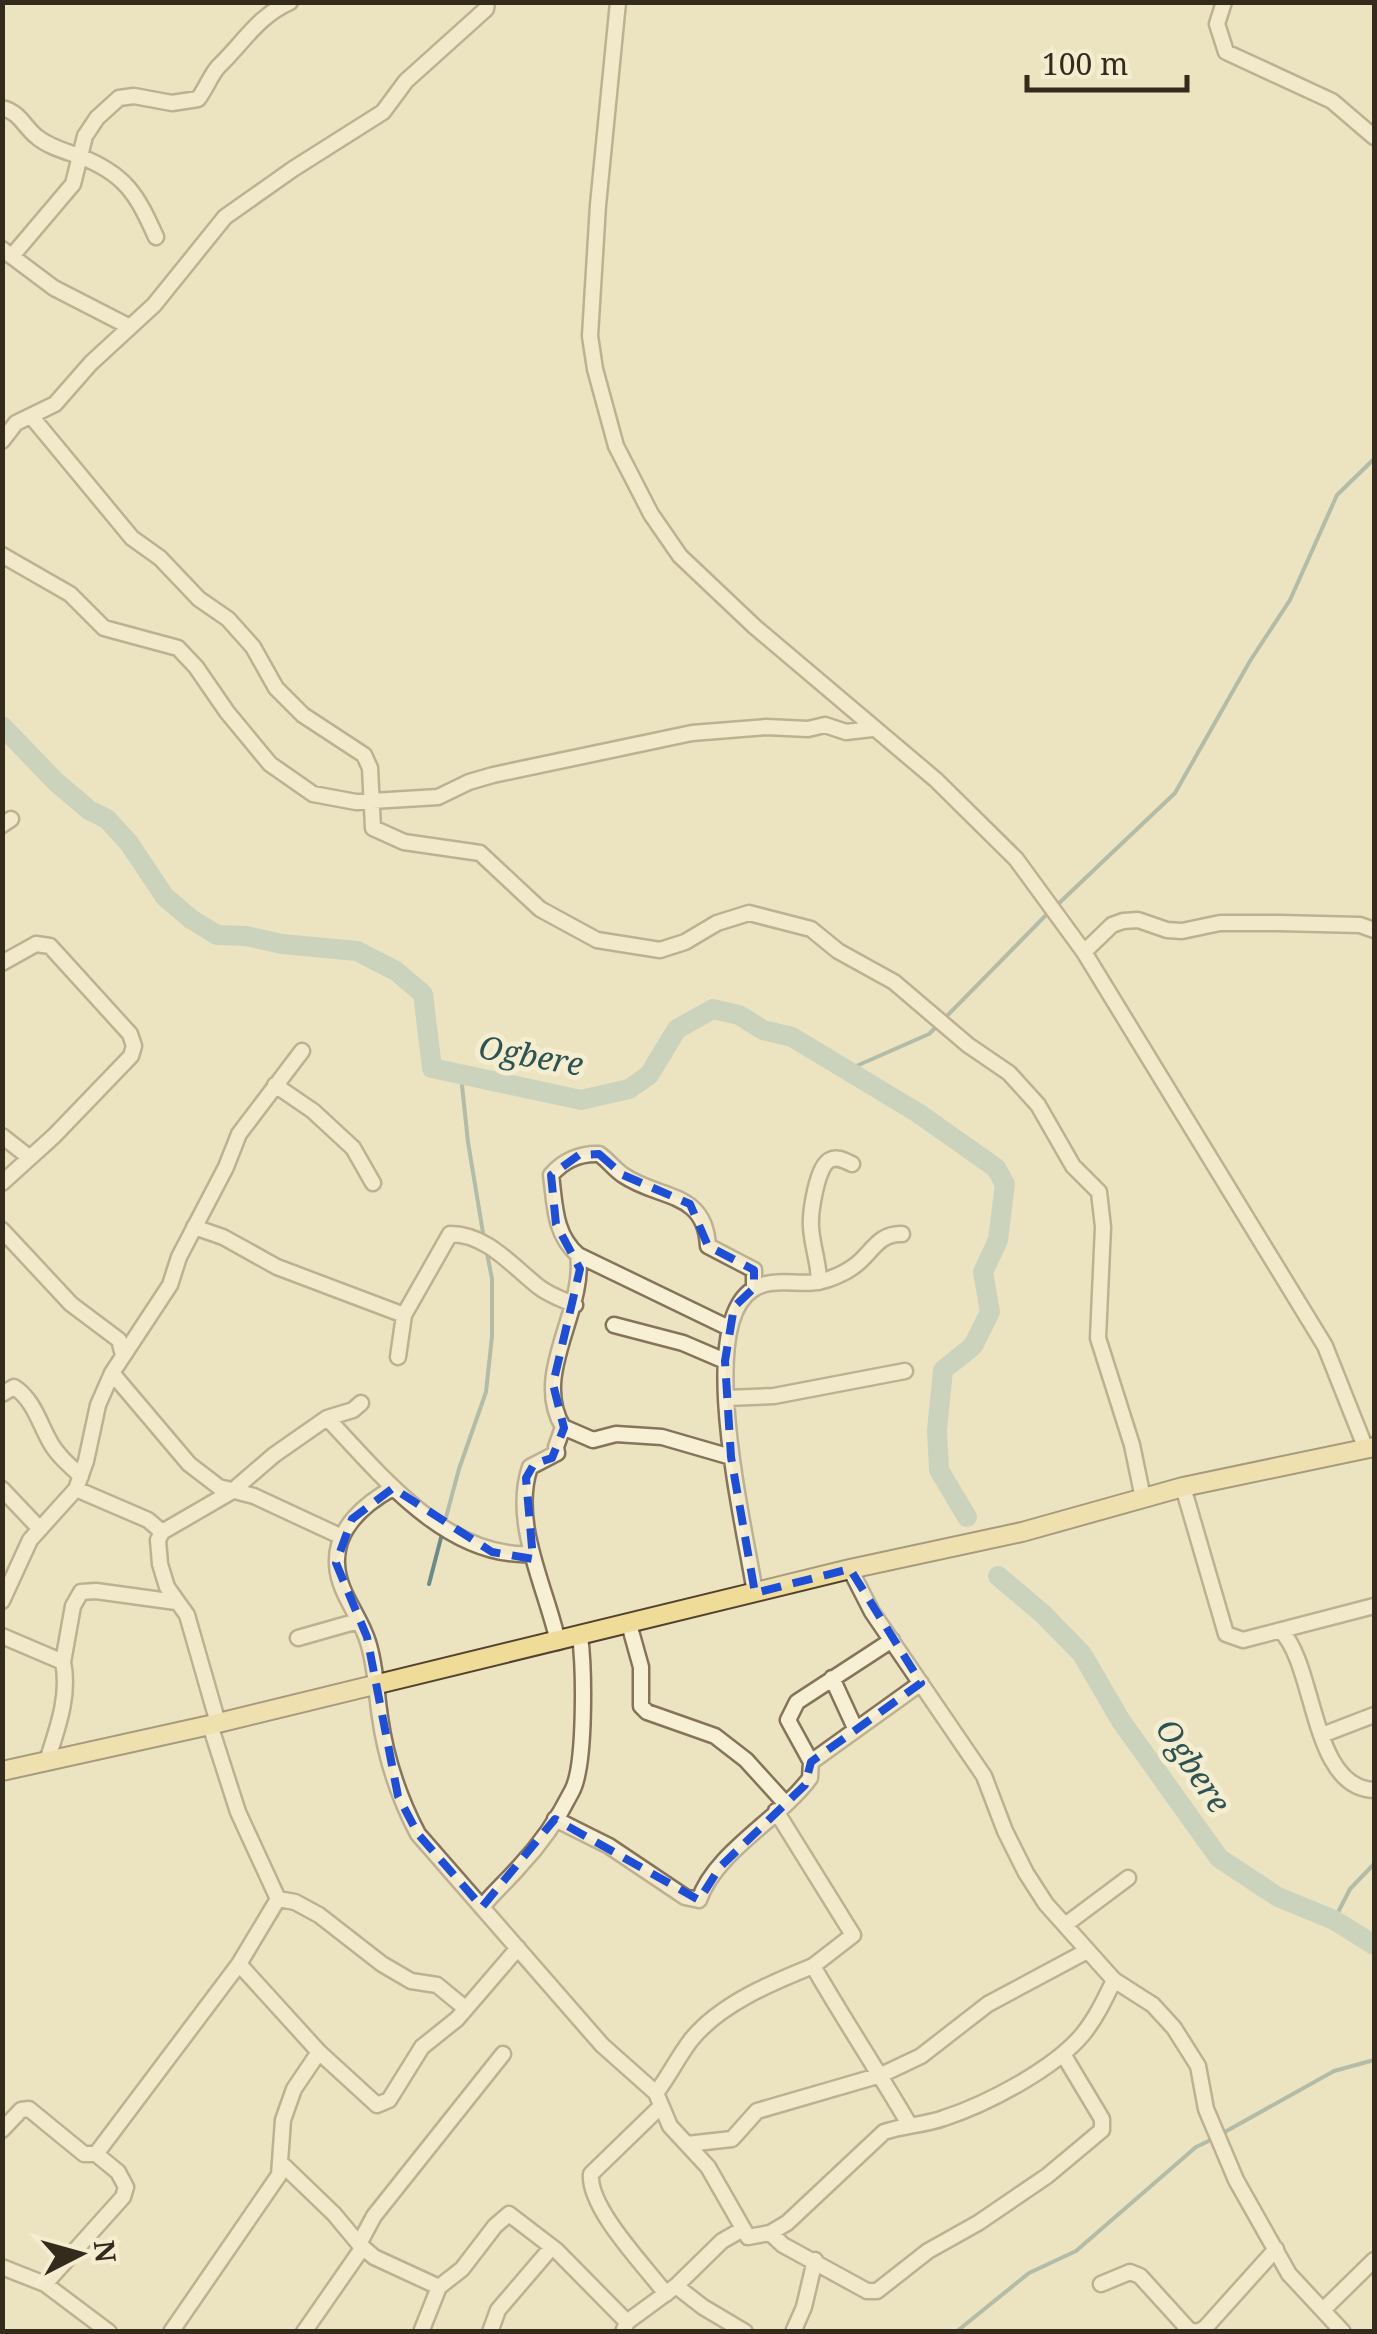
<svg xmlns="http://www.w3.org/2000/svg" width="1377" height="2334" font-family="'Noto Serif',serif">
	<rect width="100%" height="100%" fill="#ece3c1"/>
	<g fill="none" stroke-linecap="round" stroke-linejoin="round">
		<path stroke="#6b8c87" stroke-width="4" d="M 1056,906 L 1175,793 L 1250,661 L 1290,600 L 1337,495 L 1374,459
			M 944,1019 L 1049,912
			M 845,1071 L 929,1034 L 937,1026
			M 461,1076 L 468,1142 L 484,1239
			M 445,1521 L 459,1469 L 486,1392 L 492,1336 L 492,1279 L 487,1253
			M 429,1584 L 443,1530
			M 1334,1920 L 1350,1889 L 1374,1864
			M 1223,2133 L 1334,2071 L 1374,2060
			M 956,2332 L 1029,2273 L 1076,2251 L 1196,2147 L 1215,2138"/>
		<path stroke="#a3bfb9" stroke-width="20" d="M 2,726 L 56,782 L 89,810 L 107,819 L 129,843 L 165,897 L 191,919 L 217,935 L 246,936 L 282,944 L 357,951 L 396,971 L 423,994 L 432,1068 L 581,1100 L 629,1089 L 649,1075 L 677,1029 L 713,1009 L 739,1015 L 763,1030 L 792,1037 L 918,1113 L 996,1168 L 1005,1184 L 998,1240 L 983,1272 L 990,1312 L 973,1346 L 943,1370 L 937,1430 L 939,1470 L 967,1517
			M 998,1576 L 1043,1614 L 1082,1654 L 1121,1721 L 1219,1858 L 1278,1897 L 1334,1920 L 1374,1945"/>
		<defs>
			<path id="minor" d="M 618,2 L 598,205 L 590,336 L 595,369 L 616,446 L 651,514 L 680,556 L 755,627 L 936,780 L 1016,859 L 1084,952 L 1325,1346 L 1366,1449
				M 1224,2 L 1217,24 L 1226,52 L 1332,101 L 1374,137
				M 2,108 C 20,112 24,127 37,137 C 49,147 65,151 79,156 C 126,174 137,195 156,237
				M 2,249 L 54,288 L 130,327
				M 12,256 L 73,184 L 85,136 L 97,118 L 119,98 L 134,96 L 172,103 L 198,99 C 206,89 211,74 219,66 C 243,43 258,16 290,2
				M 31,416 L 132,538 L 160,558 L 199,599 L 228,619 L 253,647 L 276,688 L 303,715 L 364,755 L 370,768 L 373,828 L 404,842 L 480,853 L 540,909 L 597,940 L 660,950 L 685,942 L 717,923 L 749,913 L 811,929 L 838,951 L 894,982 L 968,1045 L 1009,1073 L 1038,1105 L 1073,1166 L 1099,1192 L 1103,1227 L 1098,1338 L 1132,1445 L 1143,1498
				M 2,441 L 16,423 L 55,404 L 91,363 L 154,305 L 225,217 L 293,169 L 383,112 L 406,81 L 486,9 L 487,2
				M 2,555 L 70,594 L 104,628 L 178,648 L 196,667 L 227,712 L 270,764 L 313,794 L 356,802 L 438,797 L 469,782 L 493,775 L 692,733 L 766,727 L 808,729 L 825,725 L 846,732 L 872,729
				M 2,825 L 11,819
				M 1084,952 L 1112,925 L 1123,921 L 1138,920 L 1167,930 L 1182,931 L 1220,923 L 1279,923 L 1360,925 L 1374,930
				M 2,963 L 36,944 L 50,946 L 130,1034 L 134,1046 L 131,1056 L 54,1136 L 2,1183
				M 275,1085 L 313,1111 L 353,1148 L 373,1183
				M 2,1136 L 30,1158
				M 194,1227 L 223,1237 L 277,1267 L 404,1315
				M 2,1230 L 71,1304 L 119,1340 L 123,1355
				M 578,1255 C 586,1311 531,1374 563,1427 L 593,1440 L 616,1434 L 662,1437 L 731,1457
				M 819,1282 C 819,1263 812,1246 811,1227 C 810,1213 817,1165 830,1160 C 838,1156 845,1161 852,1164
				M 614,1325 L 683,1343 L 725,1361
				M 729,1328 L 578,1255 C 554,1234 555,1205 551,1175 C 563,1161 580,1153 599,1154 C 608,1160 614,1169 623,1175 C 659,1200 705,1190 708,1246 L 754,1270 L 754,1288
				M 398,1357 L 404,1315 L 450,1234 C 487,1234 512,1266 539,1287 C 549,1295 564,1300 575,1305
				M 112,1373 L 189,1464 L 219,1487 L 254,1496 L 342,1537
				M 2,1394 L 14,1387 C 33,1399 39,1422 49,1440 C 56,1454 69,1465 81,1476
				M 726,1398 L 774,1396 L 905,1371
				M 327,1418 C 380,1474 446,1558 530,1554
				M 1183,1487 L 1226,1634 L 1243,1640 L 1374,1606
				M 393,1488 C 366,1503 335,1528 337,1564 C 338,1593 360,1615 368,1642 C 376,1667 376,1692 380,1717 C 386,1760 398,1796 418,1834 L 602,2045 L 656,2093 L 670,2126 L 708,2167 L 748,2237 L 770,2233 L 787,2223 L 884,2132 C 904,2125 925,2125 944,2118 C 987,2104 1054,2069 1083,2034 C 1096,2018 1105,1999 1114,1980
				M 2,1489 L 40,1529
				M 76,1489 L 148,1520 L 162,1532
				M 850,1569 L 872,1612 L 984,1776 L 1005,1831 L 1026,1873 L 1046,1904 L 1114,1980 L 1153,2005 L 1174,2028 L 1198,2066 L 1206,2109 L 1236,2180 L 1289,2274 L 1343,2332
				M 755,1593 C 746,1532 695,1328 752,1290 C 773,1275 803,1288 826,1280 C 835,1277 846,1272 853,1267 C 871,1255 877,1233 902,1234
				M 2,1601 L 30,1540 L 76,1489 L 86,1461 L 98,1405 L 112,1373 L 170,1285 L 179,1257 L 226,1167 L 239,1134 L 302,1051
				M 629,1624 L 641,1667 L 641,1706 L 647,1712 L 715,1736 L 746,1760 L 785,1803
				M 1281,1631 C 1316,1666 1311,1788 1374,1790
				M 2,1636 L 63,1662 C 70,1696 57,1729 47,1761
				M 298,1638 L 358,1621
				M 558,1642 C 546,1587 511,1523 530,1467 L 557,1453 L 556,1447 L 563,1427
				M 63,1662 L 73,1606 L 81,1592 L 96,1591 L 176,1602
				M 832,1678 L 855,1728
				M 218,1723 L 187,1615 L 167,1587 L 160,1564 L 158,1540 L 162,1532 L 231,1492 L 274,1455 L 327,1418 L 353,1410 L 361,1403
				M 210,1725 L 238,1812 L 278,1899
				M 1322,1735 L 1374,1715
				M 811,1762 L 921,1683
				M 776,1811 L 853,1935 L 813,1966
				M 555,1819 L 609,1846 L 685,1897 L 699,1900 C 715,1852 781,1818 810,1778 L 811,1762 L 788,1720 L 797,1702 L 892,1640
				M 278,1899 L 295,1902 L 319,1915 L 382,1964 L 411,1981 L 437,1985 L 465,2008
				M 482,1907 C 494,1892 507,1881 519,1867 C 539,1846 559,1817 572,1791 C 586,1765 584,1667 580,1636
				M 1065,1925 L 1128,1878
				M 239,1964 L 319,2052 L 377,2105 L 389,2100 L 422,2047 L 457,2019 L 518,1948
				M 656,2093 C 669,2076 678,2057 691,2040 C 720,2004 771,1983 813,1966 C 844,2020 878,2071 909,2124
				M 659,2108 L 591,2174 C 588,2208 645,2266 666,2294
				M 2,2130 L 21,2110 L 29,2109 L 84,2154 L 96,2154 L 118,2172 L 126,2187 L 123,2197 L 45,2284
				M 687,2144 L 732,2139 L 757,2111 L 881,2075 L 921,2056 L 988,2004 L 1087,1951
				M 96,2154 L 239,1964 L 278,1899
				M 281,2163 L 334,2214 L 359,2244 L 374,2257 L 439,2287
				M 770,2233 L 783,2245 L 867,2291 L 877,2291 L 928,2251 L 978,2223 L 1047,2176 L 1102,2130 L 1102,2119 L 1063,2054
				M 359,2244 L 374,2216 L 503,2054
				M 2,2267 L 45,2284 L 109,2332
				M 1101,2284 L 1130,2272 L 1140,2276 L 1189,2330 L 1196,2332
				M 676,2286 L 703,2307 L 745,2332
				M 1324,2309 L 1374,2260
				M 171,2332 L 279,2175 L 283,2120 L 294,2089 L 319,2052
				M 304,2332 L 363,2247
				M 421,2332 L 439,2287 L 462,2269 L 495,2226 L 509,2214 L 556,2250 L 627,2322
				M 490,2332 L 498,2310 L 552,2247
				M 623,2332 L 627,2322 L 676,2286 L 722,2241 L 743,2229
				M 793,2332 L 804,2307 L 815,2260
				M 1197,2332 L 1205,2328 L 1276,2249"/>
			<path id="major" d="M 2,1771 L 210,1725 L 850,1569 L 1022,1532 L 1183,1487 L 1374,1447"/>
		</defs>
		<use href="#minor" stroke="#857459" stroke-width="19"/>
		<use href="#major" stroke="#53422e" stroke-width="22"/>
		<use href="#minor" stroke="#f7f0d4" stroke-width="14"/>
		<use href="#major" stroke="#efdc99" stroke-width="18"/>
	</g>
	<path d="M0 0H1377V2334H0ZM 599,1154 L 623,1175 L 690,1204 L 708,1246 L 754,1270 L 754,1288 L 734,1307 L 725,1361 L 731,1457 L 755,1593 L 850,1569 L 921,1683 L 811,1762 L 805,1785 L 720,1867 L 699,1900 L 555,1819 L 482,1907 L 418,1834 L 398,1796 L 367,1637 L 336,1563 L 352,1519 L 393,1488 L 492,1552 L 533,1559 L 526,1478 L 534,1464 L 552,1458 L 564,1428 L 553,1384 L 580,1269 L 556,1224 L 551,1175 L 579,1155 Z" fill="#ece3c1" fill-opacity=".55" fill-rule="evenodd"/>
	<path fill="none" stroke="#1d4ed8" stroke-width="8" stroke-dasharray="20 12" stroke-linejoin="round" d="M 599,1154 L 623,1175 L 690,1204 L 708,1246 L 754,1270 L 754,1288 L 734,1307 L 725,1361 L 731,1457 L 755,1593 L 850,1569 L 921,1683 L 811,1762 L 805,1785 L 720,1867 L 699,1900 L 555,1819 L 482,1907 L 418,1834 L 398,1796 L 367,1637 L 336,1563 L 352,1519 L 393,1488 L 492,1552 L 533,1559 L 526,1478 L 534,1464 L 552,1458 L 564,1428 L 553,1384 L 580,1269 L 556,1224 L 551,1175 L 579,1155 Z"/>
	<g text-anchor="middle" stroke-width="10" stroke-linejoin="round" paint-order="stroke">
		<g font-size="32" font-style="italic" fill="#2d5354" stroke="#f4edd0">
			<text transform="translate(531 1056) rotate(10)" y="11">Ogbere</text>
			<text transform="translate(1193 1766) rotate(56)" y="11">Ogbere</text>
		</g>
	</g>
	<rect width="1377" height="2334" fill="none" stroke="#352b1d" stroke-width="10"/>
	<g transform="translate(80 2254) rotate(84)" stroke="#f4edd0" stroke-width="8" paint-order="stroke">
	<path d="M0-8L18 38L0 25L-18 38Z" fill="#352b1d"/>
	<text y="-15" font-size="28" font-weight="bold" text-anchor="middle" fill="#352b1d">N</text>
	</g>
	<path d="M1027 75v15h160v-15" fill="none" stroke="#352b1d" stroke-width="5"/>
	<text x="1042" y="75" font-size="30" fill="#352b1d" stroke="#f4edd0" stroke-width="8" paint-order="stroke">100 m</text>
</svg>
